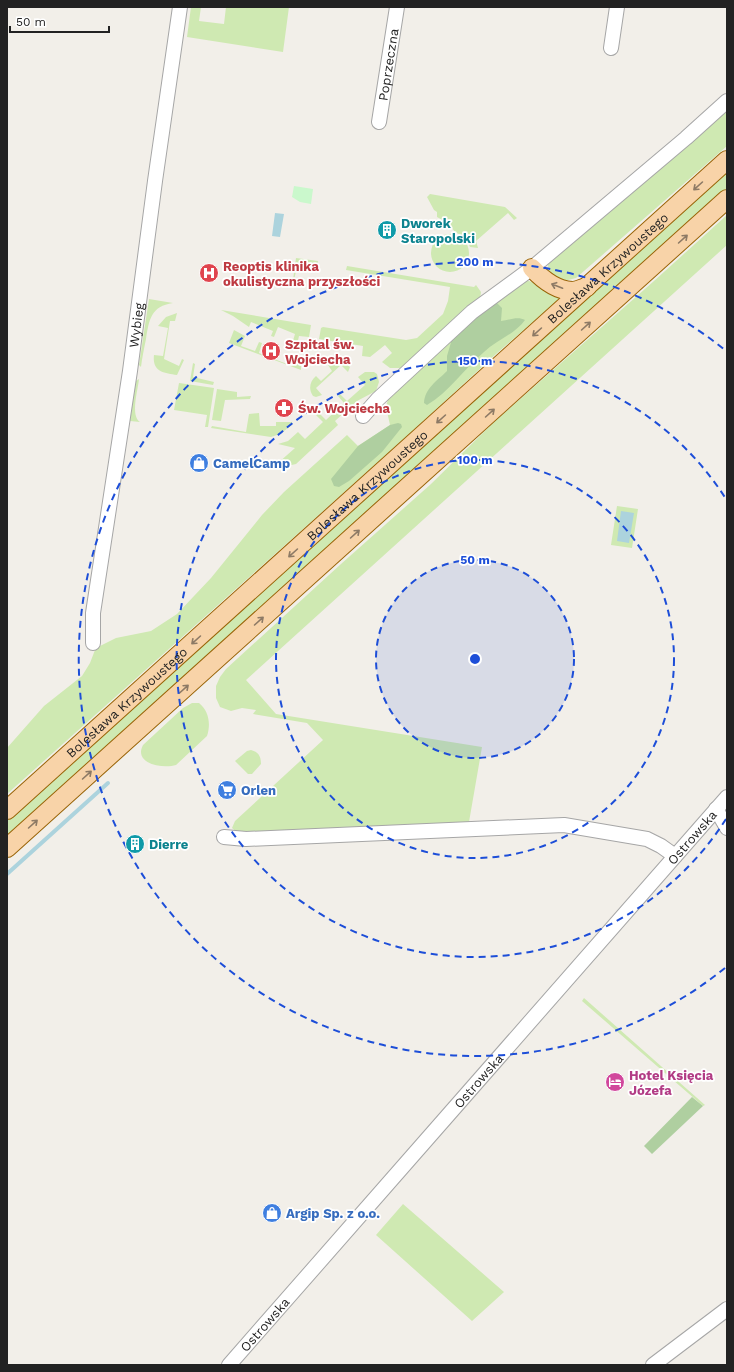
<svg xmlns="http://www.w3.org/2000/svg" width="734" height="1372" font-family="'Work Sans',sans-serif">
	<rect width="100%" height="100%" fill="#f2efe9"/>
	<path fill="#cfe9b2" d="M 191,7 L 201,7 L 199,21 L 224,24 L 226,7 L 289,7 L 283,52 L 187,37 Z
		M 727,110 L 727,146 L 576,278 L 564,281 L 549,273 L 548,265 L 551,257 L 704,132 Z
		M 727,171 L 727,188 L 7,838 L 7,821 Z
		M 430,194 L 505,207 L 517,218 L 514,220 L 508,213 L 476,241 L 478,248 L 470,247 L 466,238 L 455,232 L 448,223 L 437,217 L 437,212 L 434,210 L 427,197 Z
		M 727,215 L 727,245 L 246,680 L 276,714 L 482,747 L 469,822 L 238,833 L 232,828 L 235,821 L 323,740 L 307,723 L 253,714 L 256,710 L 242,708 L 231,711 L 220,707 L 216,698 L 216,686 L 220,677 L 226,669 L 341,564 L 431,484 L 494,422 L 654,281 Z
		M431 253a19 19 0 1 1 38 0a19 19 0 1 1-38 0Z
		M 296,258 L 318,261 L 317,266 L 320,267 L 320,271 L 297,267 L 294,280 L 293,280 Z
		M 347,266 L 474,287 L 476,285 L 481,292 L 480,299 L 405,365 L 400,368 L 390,368 L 382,362 L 392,353 L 385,345 L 370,357 L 362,356 L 363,346 L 319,339 L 321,328 L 323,327 L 406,340 L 417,338 L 443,314 L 448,301 L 450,287 L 346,270 Z
		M 525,281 L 529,281 L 550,290 L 565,294 L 496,354 L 408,435 L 7,794 L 7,748 L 44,706 L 82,676 L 90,663 L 95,650 L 100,646 L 116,638 L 151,631 L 177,614 L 211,578 L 262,515 L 284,492 L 347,435 L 358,446 L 390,425 L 386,407 L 388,399 L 473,318 Z
		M 149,299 L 173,303 C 151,306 149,320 146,339 C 144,349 142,358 141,367 L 139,365 Z
		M 221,310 L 311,325 L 309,337 L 299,336 L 297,345 L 292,344 L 295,334 L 278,327 L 274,337 L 271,336 L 273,331 L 251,322 L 249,327 L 233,316 Z
		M 177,313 L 175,321 L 170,321 L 164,359 L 179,366 L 182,359 L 184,360 L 177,375 C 164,373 152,372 154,355 L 163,356 L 168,328 L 158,326 L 166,317 Z
		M 234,330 L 245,336 L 241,346 L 255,351 L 259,342 L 262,343 L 259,353 L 292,366 L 296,356 L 301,362 L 301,370 L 229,343 Z
		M 335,362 L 346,364 L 350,367 L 348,372 L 341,365 L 316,388 L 322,395 L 316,397 L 313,396 C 308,389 310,381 316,376 L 321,381 L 332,371 L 328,365 Z
		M 193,363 L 195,364 L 193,377 L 214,382 L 213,385 L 190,381 Z
		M 365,372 L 374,372 L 377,374 L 379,382 L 376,391 L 357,401 L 335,421 L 338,425 L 296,464 L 287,466 L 278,463 L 295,448 L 278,444 L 288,441 L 298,432 L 305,439 L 323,422 L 316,415 L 319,413 L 326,420 L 344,403 L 338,396 L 340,394 L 347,401 L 365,385 L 358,377 Z
		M 139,379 C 138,390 130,416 140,422 L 130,421 L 136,381 Z
		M 179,383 L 214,388 L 208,427 L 205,427 L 207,415 L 174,410 Z
		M 217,389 L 237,392 L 237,397 L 251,396 L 250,399 L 225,400 L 221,421 L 212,420 Z
		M 259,413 L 260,426 L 276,426 L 276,422 L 292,422 L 292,425 L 280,434 L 271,437 L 211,428 L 212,426 L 246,432 L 249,414 Z
		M 617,506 L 638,509 L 632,548 L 611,545 Z
		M 192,703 L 199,703 C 209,711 211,724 207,736 L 176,765 C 163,769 133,764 143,745 L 183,708 Z
		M 251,750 C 259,752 261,757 261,764 L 252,774 L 248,774 L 235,761 L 247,751 Z
		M 584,998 L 705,1105 L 703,1106 L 582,1001 Z
		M 403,1204 L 504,1292 L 472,1321 L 376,1235 Z"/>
	<path fill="#afcfa0" d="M 495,301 L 502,308 L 501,321 C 509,320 518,316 525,320 C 515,334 497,340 484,352 C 464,369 449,392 427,405 L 424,403 C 425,388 437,381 447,371 L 447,356 L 452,339 Z
		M 398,423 L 401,424 L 402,427 L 382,452 L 349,481 L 339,487 L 334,486 L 331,479 L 358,446 L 390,425 Z
		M 692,1097 L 703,1106 L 652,1154 L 644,1146 Z"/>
	<path fill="#caf8cc" d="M 294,186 L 313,189 L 311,204 L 300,202 L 292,197 Z"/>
	<path fill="#acd3dd" d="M 275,213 L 284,214 L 280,237 L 272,236 Z
		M 621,511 L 634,513 L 629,543 L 617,541 Z"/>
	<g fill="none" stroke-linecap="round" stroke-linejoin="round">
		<path stroke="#acd3dd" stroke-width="4" d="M 7,874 L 108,783"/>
		<defs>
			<g id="minor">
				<path d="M 611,48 L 617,7"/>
				<path id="s1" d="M 379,122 L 397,7"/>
				<path d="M 363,416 L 378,399 L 472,312 L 532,268 L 686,138 L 727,101"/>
				<path id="s2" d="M 93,643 L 93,613 L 130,371 L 155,181 L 180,7"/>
				<path d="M 716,809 L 727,828"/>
				<path d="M 224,837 L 246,839 L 564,825 L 647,839 L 661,846 L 675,856"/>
				<path id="s3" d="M 229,1365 L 727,797"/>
				<path d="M 653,1365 L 727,1309"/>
			</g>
			<g id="major">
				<path d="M 532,268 C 542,279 556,290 572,291 C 577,291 582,288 587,287"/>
				<path id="s4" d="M 7,810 L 727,160"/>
				<path d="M 7,848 L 727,199"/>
			</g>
		</defs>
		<use href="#minor" stroke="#a6a6a6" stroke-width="16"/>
		<use href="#major" stroke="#996407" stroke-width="20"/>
		<use href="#minor" stroke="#fff" stroke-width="14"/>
		<use href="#major" stroke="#f8d3a8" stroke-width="18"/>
	</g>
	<defs><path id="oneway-shaft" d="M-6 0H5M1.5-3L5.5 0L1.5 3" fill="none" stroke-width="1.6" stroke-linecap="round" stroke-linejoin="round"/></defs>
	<g stroke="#8d7a65">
		<use href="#oneway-shaft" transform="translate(698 186) rotate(138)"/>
		<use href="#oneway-shaft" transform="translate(683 239) rotate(-42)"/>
		<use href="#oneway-shaft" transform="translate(557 286) rotate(-159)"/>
		<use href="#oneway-shaft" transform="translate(586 326) rotate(-42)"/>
		<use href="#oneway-shaft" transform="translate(537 332) rotate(138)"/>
		<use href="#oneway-shaft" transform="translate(490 413) rotate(-42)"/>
		<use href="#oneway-shaft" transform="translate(441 419) rotate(138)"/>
		<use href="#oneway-shaft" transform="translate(355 534) rotate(-42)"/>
		<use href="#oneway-shaft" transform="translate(293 553) rotate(138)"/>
		<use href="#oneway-shaft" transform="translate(259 621) rotate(-42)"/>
		<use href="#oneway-shaft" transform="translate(196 640) rotate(138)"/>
		<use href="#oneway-shaft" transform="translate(184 689) rotate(-42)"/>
		<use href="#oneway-shaft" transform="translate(87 775) rotate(-42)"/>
		<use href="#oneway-shaft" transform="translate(33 824) rotate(-42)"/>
	</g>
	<circle cx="475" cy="659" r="99" fill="#1d4ed8" fill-opacity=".12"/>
	<g fill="none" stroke="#1d4ed8" stroke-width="2" stroke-dasharray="7 5">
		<circle cx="475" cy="659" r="99"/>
		<circle cx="475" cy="659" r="199"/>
		<path d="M726 819A298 298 0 1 1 726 499"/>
		<path d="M725 968A397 397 0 1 1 725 350"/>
	</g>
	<defs>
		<symbol id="building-disc" viewBox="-11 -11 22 22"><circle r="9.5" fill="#0f9aa8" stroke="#fff"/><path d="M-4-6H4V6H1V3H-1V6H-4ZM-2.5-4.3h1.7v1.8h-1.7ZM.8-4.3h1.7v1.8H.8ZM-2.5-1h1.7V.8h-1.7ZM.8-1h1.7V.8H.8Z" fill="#fff"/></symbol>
		<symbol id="hospital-disc" viewBox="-11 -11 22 22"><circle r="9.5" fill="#e0444e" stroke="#fff"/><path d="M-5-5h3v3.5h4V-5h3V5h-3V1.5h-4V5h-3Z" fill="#fff"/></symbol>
		<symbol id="pharmacy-disc" viewBox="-11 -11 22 22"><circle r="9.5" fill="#e0444e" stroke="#fff"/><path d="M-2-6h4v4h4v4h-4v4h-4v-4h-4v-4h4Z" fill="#fff"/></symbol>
		<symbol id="shop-disc" viewBox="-11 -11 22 22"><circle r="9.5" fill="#3f7fe0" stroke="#fff"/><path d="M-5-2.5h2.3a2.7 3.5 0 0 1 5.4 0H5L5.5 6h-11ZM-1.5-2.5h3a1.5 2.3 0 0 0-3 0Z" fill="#fff"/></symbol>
		<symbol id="supermarket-disc" viewBox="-11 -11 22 22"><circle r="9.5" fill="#3f7fe0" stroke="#fff"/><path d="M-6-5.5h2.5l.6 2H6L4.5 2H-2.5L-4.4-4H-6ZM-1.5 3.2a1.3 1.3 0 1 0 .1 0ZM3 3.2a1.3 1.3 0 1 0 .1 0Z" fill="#fff"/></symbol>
		<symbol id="hotel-disc" viewBox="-11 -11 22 22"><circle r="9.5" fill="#d1479c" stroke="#fff"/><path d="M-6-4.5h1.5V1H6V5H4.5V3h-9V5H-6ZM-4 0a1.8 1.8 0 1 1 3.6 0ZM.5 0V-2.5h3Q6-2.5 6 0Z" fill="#fff"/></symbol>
	</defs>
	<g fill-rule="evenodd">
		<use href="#building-disc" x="376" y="219" width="22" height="22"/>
		<use href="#hospital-disc" x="198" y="262" width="22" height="22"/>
		<use href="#hospital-disc" x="260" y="340" width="22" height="22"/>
		<use href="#pharmacy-disc" x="273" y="397" width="22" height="22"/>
		<use href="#shop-disc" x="188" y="452" width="22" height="22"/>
		<use href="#supermarket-disc" x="216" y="779" width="22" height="22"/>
		<use href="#building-disc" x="124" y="833" width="22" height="22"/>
		<use href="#hotel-disc" x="604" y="1071" width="22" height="22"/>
		<use href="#shop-disc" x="261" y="1202" width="22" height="22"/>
	</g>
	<g text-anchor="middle" stroke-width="3.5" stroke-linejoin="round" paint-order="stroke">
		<g font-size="13" fill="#222" stroke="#fff">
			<text dy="5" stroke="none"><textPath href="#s1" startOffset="58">Poprzeczna</textPath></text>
			<text dy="5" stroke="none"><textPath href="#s4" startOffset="809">Bolesława Krzywoustego</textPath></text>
			<text dy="5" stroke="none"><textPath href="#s2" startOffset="321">Wybieg</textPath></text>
			<text dy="5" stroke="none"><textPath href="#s4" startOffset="485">Bolesława Krzywoustego</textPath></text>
			<text dy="5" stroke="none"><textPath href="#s4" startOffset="161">Bolesława Krzywoustego</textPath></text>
			<text dy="5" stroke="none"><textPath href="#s3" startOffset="702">Ostrowska</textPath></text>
			<text dy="5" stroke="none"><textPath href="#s3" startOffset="378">Ostrowska</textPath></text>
			<text dy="5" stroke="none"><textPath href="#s3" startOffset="54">Ostrowska</textPath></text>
		</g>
		<g font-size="13" font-weight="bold" fill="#0d838f" stroke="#fff" text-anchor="start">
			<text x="401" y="228">Dworek<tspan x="401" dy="15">Staropolski</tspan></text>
			<text x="149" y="849">Dierre</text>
		</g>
		<g font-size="13" font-weight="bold" fill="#be3a42" stroke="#fff" text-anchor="start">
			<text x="223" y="271">Reoptis klinika<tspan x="223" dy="15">okulistyczna przyszłości</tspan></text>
			<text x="285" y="349">Szpital św.<tspan x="285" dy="15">Wojciecha</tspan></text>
			<text x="298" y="413">Św. Wojciecha</text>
		</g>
		<g font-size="13" font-weight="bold" fill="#366cbe" stroke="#fff" text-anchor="start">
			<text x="213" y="468">CamelCamp</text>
			<text x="241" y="795">Orlen</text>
			<text x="286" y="1218">Argip Sp. z o.o.</text>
		</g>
		<g font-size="13" font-weight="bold" fill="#b23c85" stroke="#fff" text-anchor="start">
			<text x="629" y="1080">Hotel Księcia<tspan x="629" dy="15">Józefa</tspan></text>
		</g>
	</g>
	<circle cx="475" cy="659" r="6" fill="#1d4ed8" stroke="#fff" stroke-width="2"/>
	<g font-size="12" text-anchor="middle" font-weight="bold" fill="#1d4ed8" stroke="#fff" stroke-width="3.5" stroke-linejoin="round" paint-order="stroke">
		<text x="475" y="266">200 m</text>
		<text x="475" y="365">150 m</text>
		<text x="475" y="464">100 m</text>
		<text x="475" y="564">50 m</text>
	</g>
	<rect width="734" height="1372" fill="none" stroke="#222222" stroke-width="16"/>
	<path d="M10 26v6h99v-6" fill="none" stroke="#222222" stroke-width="2"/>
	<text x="16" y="26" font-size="12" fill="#222222" stroke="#ffffff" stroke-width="3" paint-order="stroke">50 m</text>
</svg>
